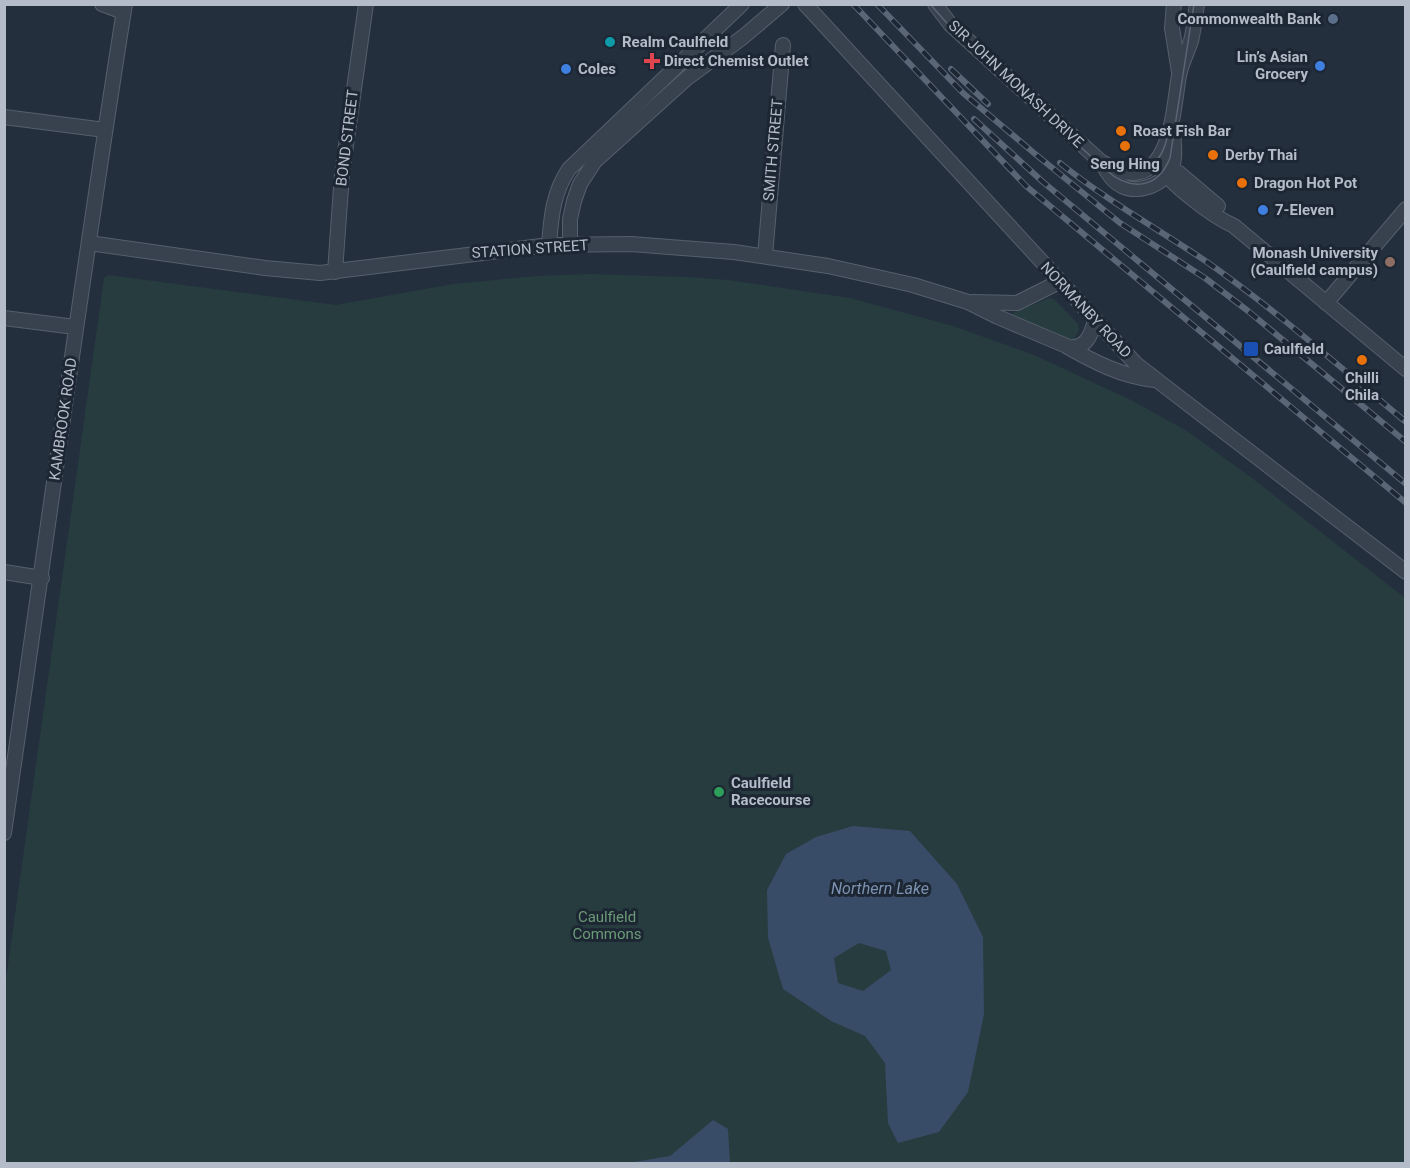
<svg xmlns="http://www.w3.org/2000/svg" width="1410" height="1168" font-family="Roboto,sans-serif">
	<rect width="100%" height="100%" fill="#242f3e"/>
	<path fill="#263c3f" d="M 589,274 L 687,277 L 728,280 L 850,298 L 953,326 L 1034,355 L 1131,400 L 1187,431 L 1248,475 L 1405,598 L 1405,1163 L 5,1164 L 5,986 L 104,278 L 108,275 L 336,305 L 453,284 L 536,276 Z
		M 1049,298 L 1054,299 L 1078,324 L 1079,331 L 1073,340 L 1070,341 L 1008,315 Z"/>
	<path fill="#394c67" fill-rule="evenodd" d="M 853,826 L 910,831 L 957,884 L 983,937 L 984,1014 L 968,1092 L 939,1132 L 898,1143 L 888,1123 L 885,1063 L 865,1036 L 831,1021 L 783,989 L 768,938 L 767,890 L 786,854 L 816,837 ZM 859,943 L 886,951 L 891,970 L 863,991 L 838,983 L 834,958 Z
		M 713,1120 L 728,1129 L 730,1163 L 628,1163 L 670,1156 Z"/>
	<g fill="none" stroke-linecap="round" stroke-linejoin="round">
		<defs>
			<path id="minor" d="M 102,4 L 123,12
				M 805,4 L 1136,364 L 1406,572
				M 935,4 L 950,24 L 1100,161 C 1107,165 1113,169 1120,171 C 1172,186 1173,107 1179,76 C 1181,64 1187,53 1191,41 C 1194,29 1195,17 1197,4
				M 1174,4 L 1172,28 L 1179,72
				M 4,117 L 105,130
				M 1157,162 C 1168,183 1212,216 1234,226 L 1406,369
				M 1164,164 L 1179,173 L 1218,206
				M 1103,165 C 1108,173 1113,182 1122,186 C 1140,195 1168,183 1173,163 C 1176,153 1173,140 1173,130
				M 89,243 L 265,268 L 320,273 L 549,245 L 631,244 L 734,252 L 828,266 L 913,285 L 968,302 L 998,317 L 1069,347 C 1086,349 1091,335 1095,321
				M 549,245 C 551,218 553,192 569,169 L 742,4
				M 570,245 L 570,219 L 574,201 L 580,184 L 595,161 L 687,78 L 743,37 L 782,4
				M 765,256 L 783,45
				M 335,272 L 342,174 L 366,4
				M 973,302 L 1017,303 L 1059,282
				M 1326,303 L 1406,209
				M 4,318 L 75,327
				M 1066,346 C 1094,362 1121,376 1154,380
				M 4,572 L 42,578
				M 4,833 C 44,557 81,280 125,4"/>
		</defs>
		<use href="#minor" stroke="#565f6c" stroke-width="16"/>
		<use href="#minor" stroke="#38414e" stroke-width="14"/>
		<path stroke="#5a6575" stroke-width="1.5" d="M 930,4 L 960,38 L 1106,170 C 1130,191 1157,190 1170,158 L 1194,4
			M 1104,160 C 1131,180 1159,173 1167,138"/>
		<defs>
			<path id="rail" d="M 853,4 L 1026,186 L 1406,503
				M 877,4 L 963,93 L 1034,153 L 1120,223 L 1205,278 L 1248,311 L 1406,442
				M 951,69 L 988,104
				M 974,119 L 1043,182 L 1406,484
				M 1060,163 C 1106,200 1158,229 1207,262 C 1277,311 1341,368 1406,422"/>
		</defs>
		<use href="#rail" stroke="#5a6575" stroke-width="6"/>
		<use href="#rail" stroke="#1d2633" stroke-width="4" stroke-dasharray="11" stroke-linecap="butt"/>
	</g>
	<circle fill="#5c6f8a" stroke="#1d2633" stroke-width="2" cx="1333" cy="19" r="6"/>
	<circle fill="#0f9aa8" stroke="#1d2633" stroke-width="2" cx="610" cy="42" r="6"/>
	<path fill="#e0444e" stroke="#1d2633" stroke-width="2" d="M649 52h6v6h6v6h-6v6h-6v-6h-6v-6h6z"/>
	<g fill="#3f7fe0" stroke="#1d2633" stroke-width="2">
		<circle cx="1320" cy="66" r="6"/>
		<circle cx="566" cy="69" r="6"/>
		<circle cx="1263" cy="210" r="6"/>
	</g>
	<g fill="#e8710a" stroke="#1d2633" stroke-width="2">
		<circle cx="1121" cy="131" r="6"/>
		<circle cx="1125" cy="146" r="6"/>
		<circle cx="1213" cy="155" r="6"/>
		<circle cx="1242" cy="183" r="6"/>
		<circle cx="1362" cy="360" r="6"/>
	</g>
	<circle fill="#8d6e63" stroke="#1d2633" stroke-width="2" cx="1390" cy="262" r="6"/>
	<rect fill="#1a4fb4" stroke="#1d2633" stroke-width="2" x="1243" y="341" width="16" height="16" rx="3"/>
	<circle fill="#2e9e5b" stroke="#1d2633" stroke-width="2" cx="719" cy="792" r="6"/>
	<g text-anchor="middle" stroke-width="6" stroke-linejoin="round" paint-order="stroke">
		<g font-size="15" font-weight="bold" fill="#b4bcc9" stroke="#1d2633" text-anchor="start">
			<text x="1321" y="24" text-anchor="end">Commonwealth Bank</text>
			<text x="622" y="47">Realm Caulfield</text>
			<text x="1308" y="62" text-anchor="end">Lin’s Asian<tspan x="1308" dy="17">Grocery</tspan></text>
			<text x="664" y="66">Direct Chemist Outlet</text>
			<text x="578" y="74">Coles</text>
			<text x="1133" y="136">Roast Fish Bar</text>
			<text x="1225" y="160">Derby Thai</text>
			<text x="1125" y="169" text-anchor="middle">Seng Hing</text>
			<text x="1254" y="188">Dragon Hot Pot</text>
			<text x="1275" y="215">7-Eleven</text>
			<text x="1378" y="258" text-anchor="end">Monash University<tspan x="1378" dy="17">(Caulfield campus)</tspan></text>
			<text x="1264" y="354">Caulfield</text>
			<text x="1362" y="383" text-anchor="middle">Chilli<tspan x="1362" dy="17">Chila</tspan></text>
			<text x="731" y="788">Caulfield<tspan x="731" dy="17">Racecourse</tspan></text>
		</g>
		<g font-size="15" fill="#b4bcc9" stroke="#1d2633">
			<text transform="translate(1016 84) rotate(43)" y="5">SIR JOHN MONASH DRIVE</text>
			<text transform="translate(347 138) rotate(-83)" y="5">BOND STREET</text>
			<text transform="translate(773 150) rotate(-85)" y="5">SMITH STREET</text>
			<text transform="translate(530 249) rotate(-4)" y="5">STATION STREET</text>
			<text transform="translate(1086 310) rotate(47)" y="5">NORMANBY ROAD</text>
			<text transform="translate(63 419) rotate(-82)" y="5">KAMBROOK ROAD</text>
		</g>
		<g font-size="15" fill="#6b9a76" stroke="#1d2633">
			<text x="607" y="922">Caulfield<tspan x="607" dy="17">Commons</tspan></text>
		</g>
		<g font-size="16" font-style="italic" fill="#7c92b1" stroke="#1d2633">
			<text x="880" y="894">Northern Lake</text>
		</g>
	</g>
	<rect width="1410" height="1168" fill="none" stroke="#b4bcc9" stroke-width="12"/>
</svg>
